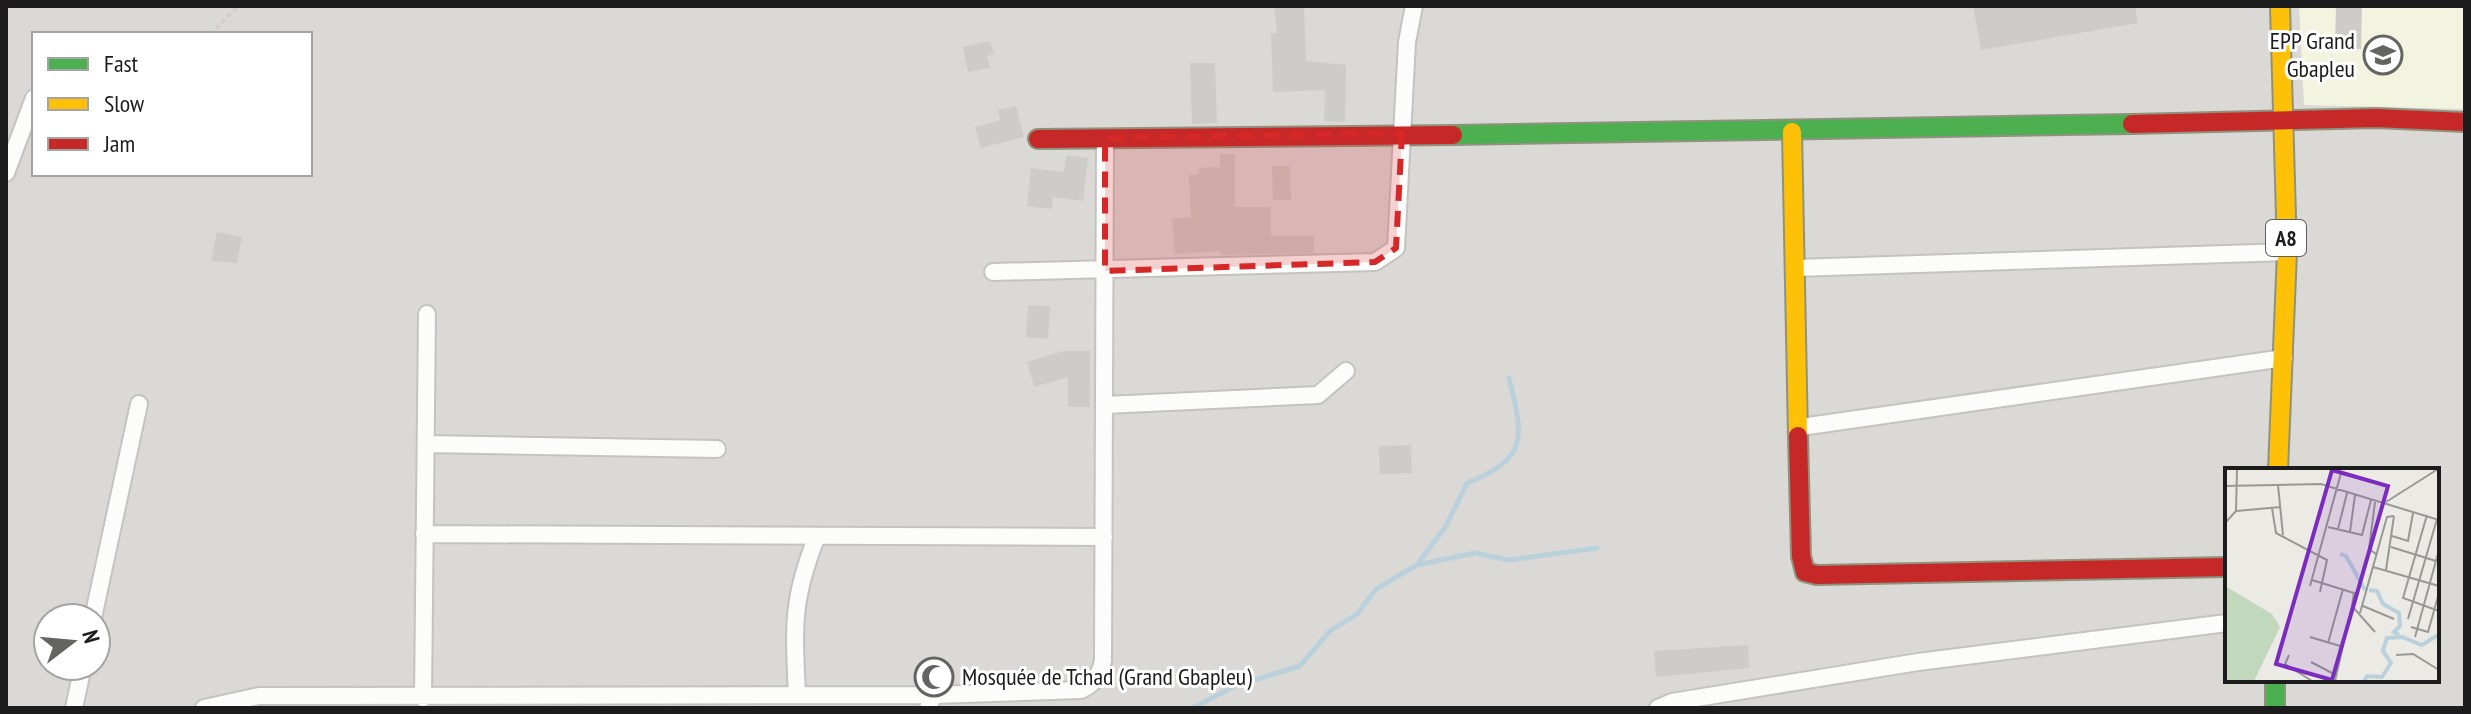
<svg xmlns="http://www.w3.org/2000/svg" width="2471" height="714" font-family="'PT Sans Narrow',sans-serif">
	<rect width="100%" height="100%" fill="#ebeae5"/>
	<path fill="#dad9d6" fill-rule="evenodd" d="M 6,6 L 2465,6 L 2465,708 L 6,708 ZM 34,34 L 310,34 L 310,174 L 34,174 ZM 2227,470 L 2437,470 L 2437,680 L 2227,680 ZM 48,618 L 96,618 L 96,666 L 48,666 Z"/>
	<path fill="#f2f4e0" d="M 2299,6 L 2465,6 L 2465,109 L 2304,105 Z"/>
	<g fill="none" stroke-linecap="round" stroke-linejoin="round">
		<path stroke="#bad1dc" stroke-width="5" d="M 1417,565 L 1475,553 L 1509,560 L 1597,548
			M 1193,708 L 1235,686 L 1300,666 L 1330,631 L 1357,614 L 1376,589 L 1417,565 L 1446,526 L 1467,483 C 1530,458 1523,436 1509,378"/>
	</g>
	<path fill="#cdccc8" d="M 1274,6 L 1304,6 L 1306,61 L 1346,65 L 1345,122 L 1324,121 L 1325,90 L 1273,92 L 1271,33 L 1277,33 Z
		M 1973,6 L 2135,6 L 2138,23 L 1981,50 Z
		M 2336,6 L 2362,6 L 2361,49 L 2335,48 Z
		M 990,41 L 994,54 L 987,56 L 990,68 L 968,72 L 963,47 Z
		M 1190,63 L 1215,63 L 1217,123 L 1192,124 Z
		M 1016,106 L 1024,137 L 981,148 L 975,127 L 1000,120 L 998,110 Z
		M 1220,154 L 1235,154 L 1235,207 L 1271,207 L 1271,236 L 1314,236 L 1314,253 L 1220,255 L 1220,251 L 1175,254 L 1172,219 L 1191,217 L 1189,175 L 1199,174 L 1199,168 L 1220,167 Z
		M 1066,155 L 1088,158 L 1083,201 L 1053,197 L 1052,209 L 1027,206 L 1031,168 L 1064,172 Z
		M 1272,166 L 1290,166 L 1291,200 L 1273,200 Z
		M 217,232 L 242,237 L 237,263 L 211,261 Z
		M 1028,305 L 1050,306 L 1048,339 L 1026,337 Z
		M 1063,351 L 1090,351 L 1090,407 L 1068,407 L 1068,377 L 1034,387 L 1027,362 Z
		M 1411,445 L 1412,473 L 1380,474 L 1379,446 Z
		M 1748,645 L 1749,668 L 1656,677 L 1654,651 Z"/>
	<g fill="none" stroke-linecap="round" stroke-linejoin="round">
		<defs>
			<path id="street" d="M 6,173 L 34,98
				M 1796,268 L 2287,252
				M 993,272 L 1375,262 L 1396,248 L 1407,42 L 1414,6
				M 1105,405 L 1318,395 L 1346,371
				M 1801,427 L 2284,358
				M 427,444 L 717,449
				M 424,534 L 1104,537
				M 93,618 L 139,404
				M 797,695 C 794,627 791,601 817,536
				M 934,695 L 1081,690 C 1095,683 1099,677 1103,661 L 1105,138
				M 423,698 L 427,314
				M 74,708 L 83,666
				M 204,708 L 259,696 L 934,695 L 928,708
				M 1658,708 L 1672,702 L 1918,662 L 2227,623"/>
			<path id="fast" d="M 1453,135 L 2132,124
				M 2275,680 L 2275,708"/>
			<path id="slow" d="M 1792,132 L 1798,436
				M 2278,470 L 2287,252 L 2280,6"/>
			<path id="jam" d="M 2132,124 L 2376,118 L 2465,122
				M 1038,139 L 1453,135
				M 1798,436 L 1801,556 L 1805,572 L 1817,575 L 2227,567"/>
		</defs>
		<use href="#street" stroke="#c3c3c1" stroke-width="20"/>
		<use href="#fast" stroke="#8f937e" stroke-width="22"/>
		<use href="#slow" stroke="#8f937e" stroke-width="22"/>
		<use href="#jam" stroke="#8f937e" stroke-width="22"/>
		<path stroke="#d4cac6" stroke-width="3" stroke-dasharray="4 4" stroke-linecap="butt" d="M 211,34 L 237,7"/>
		<use href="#street" stroke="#fcfcfb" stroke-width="16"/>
		<use href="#fast" stroke="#4caf50" stroke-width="18"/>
		<use href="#slow" stroke="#ffc107" stroke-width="18"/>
		<use href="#jam" stroke="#c62828" stroke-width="18"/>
	</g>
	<path fill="#d62828" fill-opacity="0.2" stroke="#d62828" stroke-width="6" stroke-dasharray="16 10" stroke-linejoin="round" d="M 1402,133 L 1396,248 L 1375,262 L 1105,271 L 1105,138 Z"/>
	<defs>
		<symbol id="school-ring" viewBox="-11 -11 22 22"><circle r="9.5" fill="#fff" stroke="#646462" stroke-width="1.5"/><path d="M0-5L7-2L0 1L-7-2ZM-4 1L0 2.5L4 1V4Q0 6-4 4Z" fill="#646462"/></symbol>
		<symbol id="mosque-ring" viewBox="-11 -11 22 22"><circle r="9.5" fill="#fff" stroke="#646462" stroke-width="1.5"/><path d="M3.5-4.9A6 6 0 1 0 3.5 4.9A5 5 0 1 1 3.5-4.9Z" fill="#646462"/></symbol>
	</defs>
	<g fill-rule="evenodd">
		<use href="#school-ring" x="2361" y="33" width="44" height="44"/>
		<use href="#mosque-ring" x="912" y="655" width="44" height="44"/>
	</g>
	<g text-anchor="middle" stroke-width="6" stroke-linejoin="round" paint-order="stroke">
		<rect fill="#fff" stroke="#606060" stroke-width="2" x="2266" y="220" width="40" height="36" rx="6"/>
		<g font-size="22" font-weight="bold" fill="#1c1c1c">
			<text x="2286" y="246">A8</text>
		</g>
		<g font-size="24" fill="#1c1c1c" stroke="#fff" text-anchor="end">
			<text x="2355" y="49">EPP Grand<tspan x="2355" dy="28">Gbapleu</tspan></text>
			<text x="962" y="685" text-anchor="start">Mosquée de Tchad (Grand Gbapleu)</text>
		</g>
	</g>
	<g transform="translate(2225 468)">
		<rect width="214" height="214" fill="#ebeae5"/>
		<path d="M 0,118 L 47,146 L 55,159 L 29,213 L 0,213 Z" fill="#c2d8bc"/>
		<path fill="none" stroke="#bad1dc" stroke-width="4" d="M 115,86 L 121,88 L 140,122M 144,122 L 152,123 L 158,136 L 174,145 L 175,158 L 169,164 L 174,167M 139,213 L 142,208 L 157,209 L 166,195 L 158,183 L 162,170 L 177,169 L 197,177 L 213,167"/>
		<path fill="none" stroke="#989895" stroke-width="2" d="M 53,17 L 58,67M 0,18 L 96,16 L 214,52M 150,34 L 144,81 L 151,86M 161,34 L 213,1M 47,40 L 51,65 L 102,92 L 95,124M 11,43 L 56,39M 202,47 L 178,130 L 214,143M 0,55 L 11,43 L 12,1M 103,59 L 137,67 L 146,32M 113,61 L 122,25M 125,64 L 130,27M 167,68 L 183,73 L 188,45M 166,79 L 211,93M 148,99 L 214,118M 161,102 L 169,48M 87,112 L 129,125 L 127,138M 85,118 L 116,5 L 111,1M 138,138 L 169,151M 135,145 L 162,49 L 169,48M 183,151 L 212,51M 186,159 L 203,164 L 214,125M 85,169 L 115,178M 190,169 L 214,82M 103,175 L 118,121M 64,187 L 60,196 L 87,213M 171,187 L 188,186 L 214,202M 86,194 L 111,207M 110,213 L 127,138 L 150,164"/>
		<path fill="#7b2cbf" fill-opacity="0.15" stroke="#7b2cbf" stroke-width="4" d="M 107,2 L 163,18 L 107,212 L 51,196 Z"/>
		<rect width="214" height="214" fill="none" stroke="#1c1c1c" stroke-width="4"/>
	</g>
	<rect width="2471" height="714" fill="none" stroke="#1c1c1c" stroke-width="16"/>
	<rect x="32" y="32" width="280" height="144" fill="#ffffff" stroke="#a4a4a4" stroke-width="2"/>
	<rect x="48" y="58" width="40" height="12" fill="#4caf50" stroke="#a4a4a4" stroke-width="2"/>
	<text x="104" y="72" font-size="24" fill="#1c1c1c">Fast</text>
	<rect x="48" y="98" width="40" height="12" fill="#ffc107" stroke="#a4a4a4" stroke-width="2"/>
	<text x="104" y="112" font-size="24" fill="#1c1c1c">Slow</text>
	<rect x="48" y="138" width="40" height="12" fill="#c62828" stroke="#a4a4a4" stroke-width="2"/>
	<text x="104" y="152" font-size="24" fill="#1c1c1c">Jam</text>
	<g transform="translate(72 642) rotate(74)"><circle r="38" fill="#ffffff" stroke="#a4a4a4" stroke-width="2"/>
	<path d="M0-6L14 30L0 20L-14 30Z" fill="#646462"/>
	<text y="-12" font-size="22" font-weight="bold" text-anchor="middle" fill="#1c1c1c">N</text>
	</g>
</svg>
